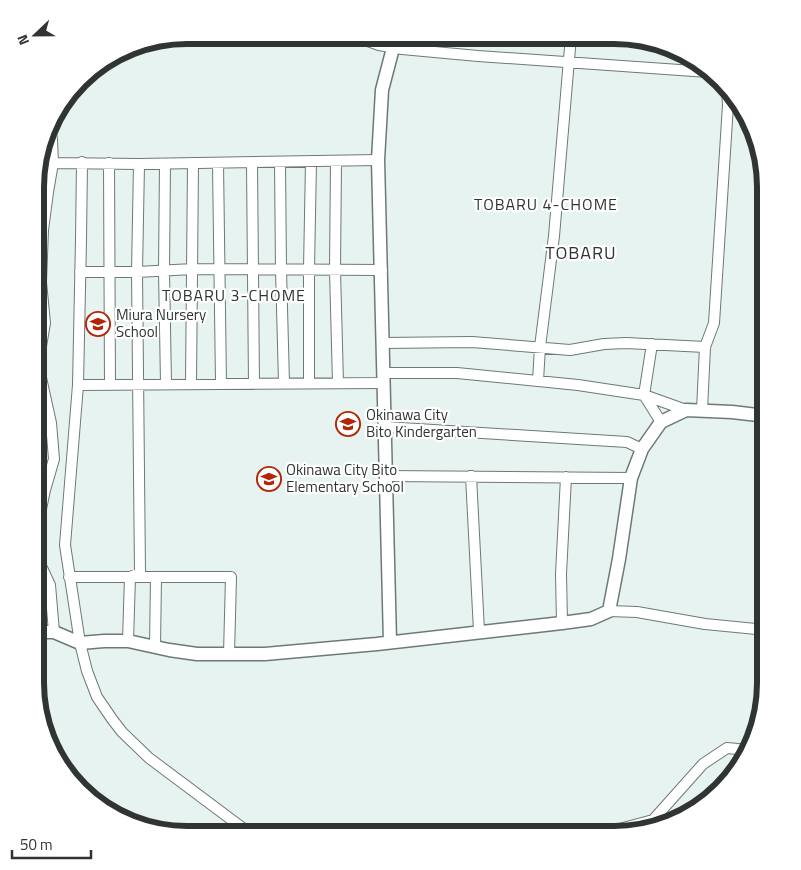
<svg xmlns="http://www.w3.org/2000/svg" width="801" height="870" font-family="'Titillium Web',sans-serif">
	<rect width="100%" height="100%" fill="#e6f3f1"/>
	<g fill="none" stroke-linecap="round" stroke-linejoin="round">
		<defs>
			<path id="minor" d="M 351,35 L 379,45 L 402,49 L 478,56 L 708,72
				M 336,161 L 335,270 L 338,383
				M 82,162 L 81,240 L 78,385 L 65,545 L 80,643 L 87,671 L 97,697 L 112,719 L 122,732 L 149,758 L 252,835
				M 280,162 L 281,270 L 284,383
				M 53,163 L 139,164 L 378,160
				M 109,163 L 110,385
				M 218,163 L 221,384
				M 252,163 L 254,384
				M 165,164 L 164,271 L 166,384
				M 38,190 L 48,192
				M 80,272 L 137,272 L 193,269 L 382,270
				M 383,343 L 472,342 L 570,350 L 604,344 L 626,343 L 705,347
				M 652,344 L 644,395 L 686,410
				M 383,373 L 457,373 L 578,385 L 644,395 L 661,422
				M 538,381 L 540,347 L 554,236 L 571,36
				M 309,383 L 309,269 L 311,162
				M 191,384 L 193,163
				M 78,385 L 383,383
				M 702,410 L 705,347 L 714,323 L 728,105 L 727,90
				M 37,426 L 51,423
				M 385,427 L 627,442 L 642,449
				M 386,476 L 631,478
				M 471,476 L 479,631
				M 36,533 L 45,490 L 54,459 L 51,423 L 38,364 L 45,323 L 41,282 L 43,230 L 48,192 L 53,163 L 52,140 L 50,125
				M 36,555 L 50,585 L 54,632
				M 69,577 L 231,577 L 229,654
				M 609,611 L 637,612 L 705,624 L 766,630
				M 562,623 L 561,574 L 566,477
				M 128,641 L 130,577 L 140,573 L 137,272 L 139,164
				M 155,647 L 156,577
				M 597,835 L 653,820 L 703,764 L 727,748 L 748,750"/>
			<path id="tertiary" d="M 36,632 L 54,632 L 80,643 L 104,641 L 128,641 L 169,650 L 197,654 L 265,654 L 377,644 L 562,623 L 591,619 L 609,611 L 619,559 L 631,478 L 642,449 L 661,422 L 686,410 L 732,412 L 766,416
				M 390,642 L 378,160 L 382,90 L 393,48 L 398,36"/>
		</defs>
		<use href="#minor" stroke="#6e7977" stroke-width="12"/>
		<use href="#tertiary" stroke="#6e7977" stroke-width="15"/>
		<use href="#minor" stroke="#fff" stroke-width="10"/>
		<use href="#tertiary" stroke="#fff" stroke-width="12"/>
	</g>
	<defs>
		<symbol id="school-ring" viewBox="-11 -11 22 22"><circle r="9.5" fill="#fff" stroke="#b22605" stroke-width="1.5"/><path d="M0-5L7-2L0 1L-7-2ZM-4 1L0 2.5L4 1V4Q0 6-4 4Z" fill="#b22605"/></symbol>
	</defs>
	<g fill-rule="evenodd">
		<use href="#school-ring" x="84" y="310" width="28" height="28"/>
		<use href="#school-ring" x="334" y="410" width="28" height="28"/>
		<use href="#school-ring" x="255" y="465" width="28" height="28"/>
	</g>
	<g text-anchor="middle" stroke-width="4.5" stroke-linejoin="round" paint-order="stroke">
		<g font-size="15" fill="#303534" stroke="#fff" text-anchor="start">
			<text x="116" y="320">Miura Nursery<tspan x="116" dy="17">School</tspan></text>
			<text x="366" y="420">Okinawa City<tspan x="366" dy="17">Bito Kindergarten</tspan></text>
			<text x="286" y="475">Okinawa City Bito<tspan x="286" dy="17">Elementary School</tspan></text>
		</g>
		<g font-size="16" letter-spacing="1" fill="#303534" stroke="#fff">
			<text x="546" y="210">TOBARU 4-CHOME</text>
			<text x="234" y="301">TOBARU 3-CHOME</text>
		</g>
		<g font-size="18" letter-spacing="1" fill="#303534" stroke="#fff">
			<text x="581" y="259">TOBARU</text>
		</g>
	</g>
	<path d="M0 0H801V870H0ZM187 44H614A143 143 0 0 1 757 187V683A143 143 0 0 1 614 826H187A143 143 0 0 1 44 683V187A143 143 0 0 1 187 44Z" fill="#fff" fill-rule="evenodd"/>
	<path fill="none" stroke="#303534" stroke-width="6" d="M187 44H614A143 143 0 0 1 757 187V683A143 143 0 0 1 614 826H187A143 143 0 0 1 44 683V187A143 143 0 0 1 187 44Z"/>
	<g transform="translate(35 35) rotate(248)" stroke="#ffffff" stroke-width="4" paint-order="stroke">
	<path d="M0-4L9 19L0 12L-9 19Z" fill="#303534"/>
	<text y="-8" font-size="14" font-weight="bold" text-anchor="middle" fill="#303534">N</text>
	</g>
	<path d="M12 850v8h79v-8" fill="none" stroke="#303534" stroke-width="2.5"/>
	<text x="20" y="850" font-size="15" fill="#303534" stroke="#ffffff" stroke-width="4" paint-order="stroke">50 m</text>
</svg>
